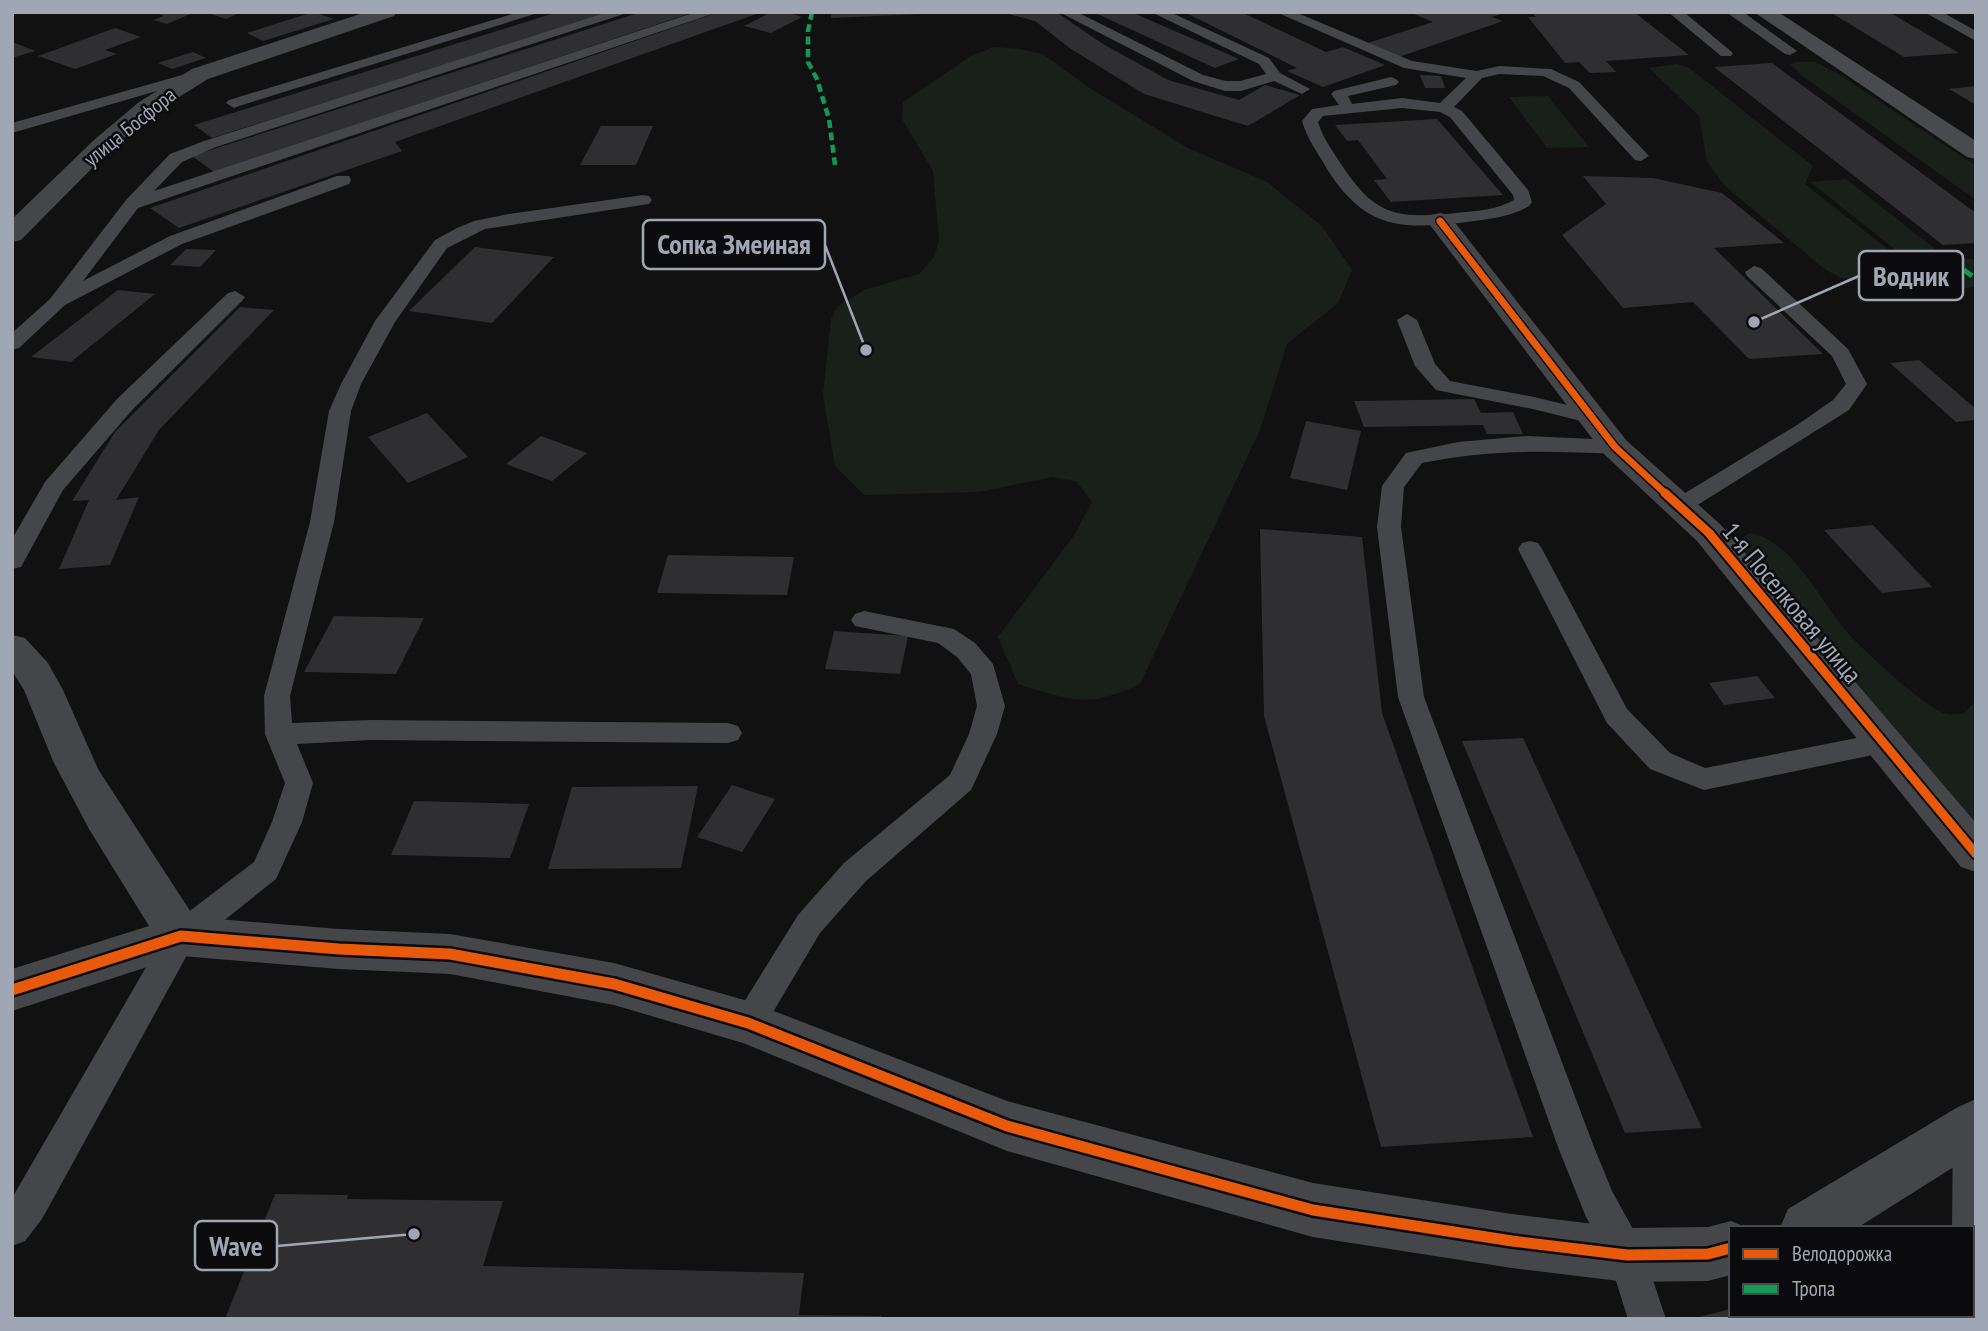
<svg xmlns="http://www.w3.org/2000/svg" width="1988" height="1331" font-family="'PT Sans Narrow',sans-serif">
	<rect width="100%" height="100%" fill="#111"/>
	<path fill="#19201a" d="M 994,47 L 1020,49 L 1043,54 L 1088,87 L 1188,148 L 1267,182 L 1322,226 L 1352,270 L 1338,303 L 1287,344 L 1260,430 L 1140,684 C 1087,709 1071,700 1018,684 L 998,637 L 1075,534 L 1092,502 L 1076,481 L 1052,477 L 979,492 L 864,495 L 835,466 L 823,395 L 831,319 L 838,306 L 864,290 L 919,274 L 934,257 L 939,241 L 933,171 L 902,119 L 903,102 L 971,56 Z
		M 1796,62 L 1815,62 L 1837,73 L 1976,166 L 1976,200 L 1801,75 L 1790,64 Z
		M 1676,64 L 1688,67 L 1813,166 L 1805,184 L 1900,259 L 1943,255 L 1976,260 L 1976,287 L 1901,294 L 1869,282 L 1841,278 L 1826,270 L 1725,186 L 1707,162 L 1699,116 L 1649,68 Z
		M 1548,96 L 1589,147 L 1547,148 L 1509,97 Z
		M 1846,179 L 1939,252 L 1902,255 L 1810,182 Z
		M 1750,533 C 1793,541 1820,601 1847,632 C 1862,649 1926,709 1947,714 C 1952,715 1959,714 1963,714 L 1976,701 L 1976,826 L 1736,547 L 1737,541 Z"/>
	<path fill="#2f2f31" d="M 153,12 L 195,12 L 167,24 L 153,20 L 164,16 Z
		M 204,12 L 241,12 L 226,19 Z
		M 313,12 L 334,19 L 263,41 L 247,33 Z
		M 558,12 L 608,13 L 212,138 L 194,125 Z
		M 641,12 L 691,13 L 214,172 L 192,156 Z
		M 719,12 L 762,12 L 395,142 L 402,151 L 179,228 L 150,208 Z
		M 771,12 L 786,12 L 802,17 L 771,33 L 744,26 Z
		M 831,12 L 922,12 L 922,14 L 831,18 Z
		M 1001,12 L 1056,12 L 1103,44 L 1168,80 L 1239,100 L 1265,85 L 1300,95 L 1248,126 L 1144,94 L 1071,49 L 1035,21 Z
		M 1093,12 L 1131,12 L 1239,59 L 1215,68 Z
		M 1184,12 L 1241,12 L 1326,52 L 1343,47 L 1385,65 L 1323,87 L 1287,71 L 1297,68 Z
		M 1409,12 L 1505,12 L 1505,13 L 1492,17 L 1503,21 L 1399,57 L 1368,43 L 1433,22 Z
		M 1531,12 L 1634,12 L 1689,55 L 1606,61 L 1616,72 L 1590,73 L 1579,62 L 1565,63 L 1528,17 L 1536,17 Z
		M 1830,12 L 1889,12 L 1959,53 L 1904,57 Z
		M 115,28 L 141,37 L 105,50 L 117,54 L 75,69 L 38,56 Z
		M 12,42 L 35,51 L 12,58 Z
		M 193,52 L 206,58 L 172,69 L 158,63 Z
		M 1772,63 L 1976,213 L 1976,243 L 1943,245 L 1714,67 Z
		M 1420,75 L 1441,76 L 1445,88 L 1425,88 Z
		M 1976,86 L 1976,105 L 1949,89 Z
		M 1437,119 L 1503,195 L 1391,202 L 1374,180 L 1387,179 L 1358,140 L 1347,141 L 1335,125 Z
		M 601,126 L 653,126 L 636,165 L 580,165 Z
		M 1583,176 L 1653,178 L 1722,193 L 1784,243 L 1714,248 L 1823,354 L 1749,359 L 1693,302 L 1623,308 L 1562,235 L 1606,204 Z
		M 475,247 L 554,257 L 492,323 L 409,311 Z
		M 186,249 L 216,250 L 200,267 L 170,265 Z
		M 118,290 L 155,294 L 71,362 L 31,357 Z
		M 240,307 L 274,310 L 159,430 L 116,500 L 139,497 L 110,565 L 59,569 L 89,500 L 72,501 L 115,432 Z
		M 1919,360 L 1976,409 L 1976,420 L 1956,422 L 1890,363 Z
		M 1474,399 L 1481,413 L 1513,412 L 1523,434 L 1487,434 L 1483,425 L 1364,427 L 1354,401 Z
		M 427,413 L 468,457 L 408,483 L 368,437 Z
		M 1306,421 L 1361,431 L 1347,490 L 1290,478 Z
		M 541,436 L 587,453 L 552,481 L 506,464 Z
		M 1873,525 L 1932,587 L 1882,593 L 1824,530 Z
		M 1260,529 L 1362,537 L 1382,713 L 1533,1137 L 1381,1147 L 1264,716 Z
		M 668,555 L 794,557 L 787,595 L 657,593 Z
		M 334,616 L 424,618 L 396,674 L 304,672 Z
		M 834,631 L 908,636 L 900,674 L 825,669 Z
		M 1757,676 L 1775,698 L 1724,705 L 1709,683 Z
		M 1523,738 L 1702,1128 L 1625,1133 L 1462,741 Z
		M 732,785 L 775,799 L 742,852 L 697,837 Z
		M 698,786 L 681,868 L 548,869 L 572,787 Z
		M 414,801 L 529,804 L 510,858 L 391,855 Z
		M 275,1194 L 348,1195 L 347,1199 L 503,1201 L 483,1266 L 804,1273 L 799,1315 L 881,1316 L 881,1319 L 225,1319 Z
		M 1731,1309 L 1731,1315 L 1758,1315 L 1760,1319 L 1691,1319 Z"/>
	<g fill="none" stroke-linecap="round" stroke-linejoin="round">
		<path fill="#45464a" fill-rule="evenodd" d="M 519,12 L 541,12 L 239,106 L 234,108 L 226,103 L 229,100 Z
			M 608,12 L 630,12 L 216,147 L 182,162 L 154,191 L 696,12 L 718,12 L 138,208 L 83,281 L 170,236 L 337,176 L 349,176 L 351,180 L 349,184 L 182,244 L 65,305 L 19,348 L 12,350 L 12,333 L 50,299 L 126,200 L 170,154 L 204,141 Z
			M 1059,12 L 1077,12 L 1203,75 L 1226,81 L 1240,81 L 1266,74 L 1259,64 L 1151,12 L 1170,12 L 1269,58 L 1280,73 L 1310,89 L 1302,94 L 1274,81 L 1241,91 L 1225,91 L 1193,81 Z
			M 1276,12 L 1295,12 L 1412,61 L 1477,71 L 1499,66 L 1551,69 L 1579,82 L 1649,156 L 1641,161 L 1635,160 L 1569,88 L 1543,76 L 1499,74 L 1482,78 L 1454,107 L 1462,111 L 1528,190 L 1532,202 L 1529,206 C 1511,217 1488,219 1467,222 C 1400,230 1365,229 1327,169 C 1318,153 1307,139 1302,121 L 1312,109 L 1339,105 L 1331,94 L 1334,91 L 1391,77 L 1396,79 L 1399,82 L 1396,85 L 1348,96 L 1352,104 L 1402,98 L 1440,103 L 1466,78 L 1404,68 ZM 1402,108 L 1440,112 L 1450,117 L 1513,195 L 1514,200 C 1497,210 1476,211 1456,213 C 1396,219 1375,216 1341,164 C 1332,150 1323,138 1318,122 L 1323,116 Z
			M 1668,12 L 1684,12 L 1733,53 L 1731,56 L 1721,56 Z
			M 1726,12 L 1743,12 L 1797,51 L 1790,55 L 1785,54 Z
			M 1924,12 L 1942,12 L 1976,31 L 1976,41 Z
			M 200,70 L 207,74 L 205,77 L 12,133 L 12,123 Z
			M 643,195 L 649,196 L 652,200 L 649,204 L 485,229 L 447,248 L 395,322 L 361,384 L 351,411 L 334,522 L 290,696 L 292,723 L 371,720 L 728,723 L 738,726 L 742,733 L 738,740 L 728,743 L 371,740 L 297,744 L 313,783 L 302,822 L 276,879 L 192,946 L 42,1219 L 25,1241 L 12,1246 L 12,1198 L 170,926 L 254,862 L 272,822 L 285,783 L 265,734 L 264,696 L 310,522 L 329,411 L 341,384 L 375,321 L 435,240 L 457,228 L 474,221 L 509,214 Z
			M 1754,266 L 1761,268 L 1848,349 L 1867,384 L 1849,410 L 1688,511 L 1680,513 L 1672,511 L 1668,506 L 1672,501 L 1797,425 L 1833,400 L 1846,384 L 1832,356 L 1747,276 L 1745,272 Z
			M 235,291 L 245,297 L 242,301 L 133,409 L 63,490 L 21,567 L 12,569 L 12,539 L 45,482 L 117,399 L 228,293 Z
			M 1407,314 L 1417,320 L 1435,364 L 1450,381 L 1534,397 L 1601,413 L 1604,418 L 1601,423 L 1593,424 L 1533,409 L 1436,390 L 1415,366 L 1397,320 Z
			M 1527,436 L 1615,440 L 1623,442 L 1626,447 L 1623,452 L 1615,454 C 1547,451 1489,449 1422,463 L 1404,487 L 1401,527 L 1424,697 L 1594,1147 L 1612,1191 L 1640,1242 L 1666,1319 L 1628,1319 L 1610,1262 L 1586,1217 L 1558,1147 L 1398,697 L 1377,527 L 1382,486 L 1406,453 L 1458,442 Z
			M 1530,541 L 1538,543 L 1542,549 L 1627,709 L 1670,753 L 1705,768 L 1882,733 L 1892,737 L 1896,744 L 1892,751 L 1704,790 L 1650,769 L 1607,723 L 1518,549 L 1522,543 Z
			M 864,611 L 954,629 L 975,643 L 993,664 L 1005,706 L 997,734 L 971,790 L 866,881 L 820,933 L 760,1034 L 748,1038 L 736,1034 L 731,1023 L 798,915 L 844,863 L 950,775 L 969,734 L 977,706 L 971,674 L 957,657 L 938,643 L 855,626 L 851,620 L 855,614 Z
			M 1971,1109 L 1976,1111 L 1976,1244 L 1972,1246 L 1972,1228 L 1952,1228 L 1953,1126 L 1959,1114 Z
			M 1972,1297 L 1976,1298 L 1976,1319 L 1951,1319 L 1951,1315 L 1972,1315 Z"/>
		<path fill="#45464a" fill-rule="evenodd" d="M 366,12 L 397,12 L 394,16 L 208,79 L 155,112 L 110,150 L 21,240 L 12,242 L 12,219 L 94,140 L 139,102 L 192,69 Z
			M 1440,213 L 1449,215 L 1626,440 L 1721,525 L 1976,823 L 1976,872 L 1961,867 L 1697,541 L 1604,454 L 1427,221 L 1431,215 Z
			M 12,635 L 25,638 L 48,663 L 63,690 L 98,769 L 194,917 L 339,929 L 450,934 L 614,963 L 748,1001 L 1007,1101 L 1313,1183 L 1512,1214 L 1627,1228 L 1708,1227 L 1731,1221 L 1748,1228 L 1731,1228 L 1731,1275 L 1708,1281 L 1627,1282 L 1512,1268 L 1313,1237 L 1007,1151 L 743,1043 L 614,1005 L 450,974 L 339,969 L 181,956 L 12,1011 L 12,969 L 149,926 L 89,829 L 53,761 L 24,690 L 12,671 Z
			M 1976,1099 L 1976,1153 L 1857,1228 L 1780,1228 L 1788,1209 L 1958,1107 Z"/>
		<path fill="#494a4e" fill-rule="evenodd" d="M 1754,12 L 1778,12 L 1976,141 L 1976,159 L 1967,157 Z"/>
		<path stroke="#139951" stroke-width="4.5" stroke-dasharray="8 4.5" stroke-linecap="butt" d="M 812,12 L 808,31 L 808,62 L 817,79 L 829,119 L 835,165"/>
		<path stroke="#139951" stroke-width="5" stroke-dasharray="10 5" stroke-linecap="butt" d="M 1952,261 L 1976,279"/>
		<defs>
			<path id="cycleway-far2" d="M 1440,221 L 1615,447 L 1667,495"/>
			<path id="cycleway-far1" d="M 1665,493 L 1709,533 L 1976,854"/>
			<path id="cycleway" d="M 12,990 L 181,936 L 339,949 L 450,954 L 614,984 L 748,1023 L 1007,1126 L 1313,1210 L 1512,1241 L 1627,1255 L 1708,1254 L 1731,1248"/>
		</defs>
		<use href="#cycleway-far2" stroke="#0b0b0d" stroke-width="10"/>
		<use href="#cycleway-far1" stroke="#0b0b0d" stroke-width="13"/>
		<use href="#cycleway" stroke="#0b0b0d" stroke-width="16"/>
		<use href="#cycleway-far2" stroke="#e8590c" stroke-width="7"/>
		<use href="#cycleway-far1" stroke="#e8590c" stroke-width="9"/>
		<use href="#cycleway" stroke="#e8590c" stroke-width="11"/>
	</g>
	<g text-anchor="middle" stroke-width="5" stroke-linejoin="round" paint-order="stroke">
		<g font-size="21" fill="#a0a7b4" stroke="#0b0b0d">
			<text transform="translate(130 127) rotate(-39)" y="7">улица Босфора</text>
		</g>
		<g font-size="26" fill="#a0a7b4" stroke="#0b0b0d">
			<text transform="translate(1792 603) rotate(50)" y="9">1-я Поселковая улица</text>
		</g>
	</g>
	<path fill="none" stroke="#a0a7b4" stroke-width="2.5" d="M866 350L825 245M1754 322L1859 276M414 1234L277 1246"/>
	<g fill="#a0a7b4" stroke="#0b0b0d" stroke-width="2.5">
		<circle cx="866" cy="350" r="7"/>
		<circle cx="1754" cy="322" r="7"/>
		<circle cx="414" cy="1234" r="7"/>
	</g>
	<g fill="#0b0b0d" stroke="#a0a7b4" stroke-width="2.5">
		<rect x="643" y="220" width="182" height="49" rx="7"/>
		<rect x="1859" y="251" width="104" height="49" rx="7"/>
		<rect x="195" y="1221" width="82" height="49" rx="7"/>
	</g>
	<g font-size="28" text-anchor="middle" font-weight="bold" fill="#a0a7b4">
		<text x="734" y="254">Сопка Змеиная</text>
		<text x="1911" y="286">Водник</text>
		<text x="236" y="1256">Wave</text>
	</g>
	<rect width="1988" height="1331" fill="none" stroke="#a0a7b4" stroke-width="28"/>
	<rect x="1729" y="1226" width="245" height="91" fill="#0b0b0d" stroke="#474950" stroke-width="2"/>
	<rect x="1743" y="1249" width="35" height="10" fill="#e8590c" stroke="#474950" stroke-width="2"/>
	<text x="1792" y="1261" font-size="21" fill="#a0a7b4">Велодорожка</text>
	<rect x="1743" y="1284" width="35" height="10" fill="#139951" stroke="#474950" stroke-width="2"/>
	<text x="1792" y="1296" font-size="21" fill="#a0a7b4">Тропа</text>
</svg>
